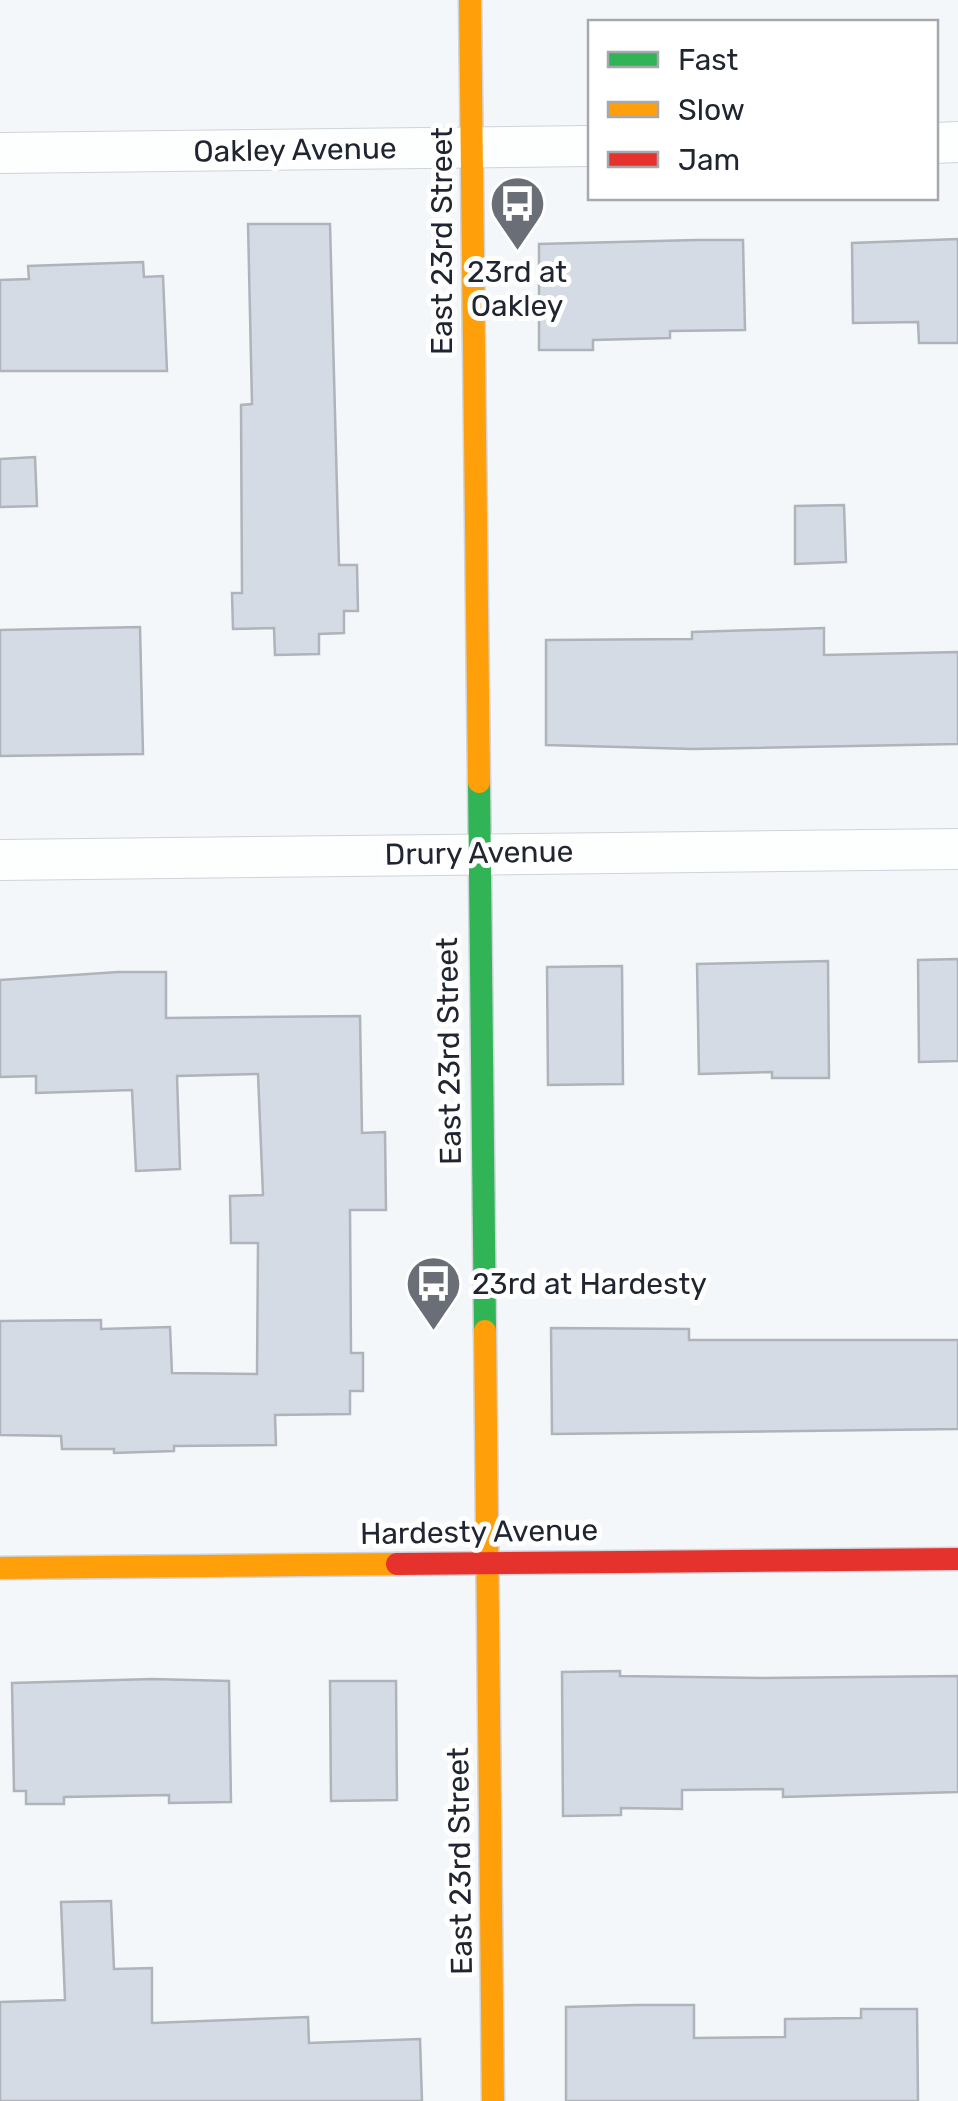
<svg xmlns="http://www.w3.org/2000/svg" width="958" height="2101" font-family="Rubik,sans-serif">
	<rect width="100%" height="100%" fill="#f4f7fa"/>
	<path fill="#d5dbe4" stroke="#afb3ba" stroke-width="2.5" d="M 248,224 L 330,224 L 339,565 L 357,565 L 358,611 L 344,611 L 344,633 L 319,634 L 319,654 L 275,655 L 274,628 L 233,629 L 232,593 L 242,593 L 241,405 L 252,404 Z
		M 958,239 L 958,343 L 919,343 L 918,322 L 853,323 L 852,243 Z
		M 696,240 L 743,240 L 745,330 L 670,331 L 670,338 L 593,340 L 593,350 L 539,350 L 539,244 Z
		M 143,262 L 144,277 L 163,276 L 167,371 L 0,371 L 0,280 L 29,279 L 28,266 Z
		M 35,457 L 37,506 L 0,507 L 0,459 Z
		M 844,505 L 846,562 L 795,564 L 795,506 Z
		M 140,627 L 143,754 L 0,756 L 0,630 Z
		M 824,628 L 824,655 L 958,652 L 958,744 L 693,749 L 546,745 L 546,640 L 692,639 L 692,632 Z
		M 958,959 L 958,1061 L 919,1062 L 918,960 Z
		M 828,961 L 829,1078 L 772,1078 L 772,1072 L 699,1074 L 697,964 Z
		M 622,966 L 623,1084 L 548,1085 L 547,967 Z
		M 118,972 L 166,972 L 166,1018 L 360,1016 L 362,1133 L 385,1132 L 386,1210 L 350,1210 L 351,1353 L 363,1353 L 363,1391 L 350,1391 L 350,1414 L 275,1415 L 276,1445 L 174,1446 L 174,1451 L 114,1453 L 114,1449 L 62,1449 L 61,1436 L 0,1435 L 0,1321 L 101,1320 L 101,1329 L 170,1327 L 172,1373 L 257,1374 L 258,1243 L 231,1243 L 230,1196 L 263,1195 L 258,1074 L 177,1076 L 180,1169 L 136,1171 L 132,1090 L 36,1093 L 36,1076 L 0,1077 L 0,980 Z
		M 551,1328 L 689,1329 L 689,1340 L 958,1340 L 958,1429 L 552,1434 Z
		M 620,1671 L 620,1676 L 763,1678 L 958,1676 L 958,1792 L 783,1797 L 783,1789 L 682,1790 L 682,1809 L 621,1808 L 621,1815 L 563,1816 L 562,1672 Z
		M 152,1679 L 229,1681 L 231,1802 L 169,1803 L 169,1795 L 64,1797 L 64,1804 L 26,1804 L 26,1791 L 14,1791 L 12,1683 Z
		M 330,1681 L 396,1681 L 397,1800 L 331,1801 Z
		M 111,1901 L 114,1969 L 152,1968 L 152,2023 L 308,2017 L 309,2043 L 420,2039 L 422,2101 L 0,2101 L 0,2002 L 65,2000 L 61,1902 Z
		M 637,2005 L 694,2005 L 694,2038 L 785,2037 L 785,2019 L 861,2018 L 861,2009 L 917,2009 L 918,2101 L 566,2101 L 566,2007 Z"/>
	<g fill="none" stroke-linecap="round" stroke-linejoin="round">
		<defs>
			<path id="street" d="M 936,143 L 958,142
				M 0,153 L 590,146
				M 0,860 L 958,849"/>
			<path id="fast" d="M 479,782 L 485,1331"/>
			<path id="slow" d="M 470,0 L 479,782
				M 485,1331 L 493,2101
				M 0,1568 L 397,1564"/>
			<path id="jam" d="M 397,1564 L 958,1559"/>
		</defs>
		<use href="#street" stroke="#cfd3da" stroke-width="42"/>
		<use href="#fast" stroke="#cfd3da" stroke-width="25"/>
		<use href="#slow" stroke="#cfd3da" stroke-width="25"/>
		<use href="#jam" stroke="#cfd3da" stroke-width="25"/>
		<use href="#street" stroke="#fdfefe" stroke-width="40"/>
		<use href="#fast" stroke="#30b455" stroke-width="22"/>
		<use href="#slow" stroke="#ff9f0a" stroke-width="22"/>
		<use href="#jam" stroke="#e5322d" stroke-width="22"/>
	</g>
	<defs>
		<symbol id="bus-pin" viewBox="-11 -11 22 30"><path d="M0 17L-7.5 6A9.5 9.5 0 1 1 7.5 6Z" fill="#6a6f77" stroke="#fff"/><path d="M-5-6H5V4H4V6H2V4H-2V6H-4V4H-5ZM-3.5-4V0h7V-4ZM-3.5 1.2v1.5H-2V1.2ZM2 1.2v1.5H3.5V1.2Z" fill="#fff"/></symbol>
	</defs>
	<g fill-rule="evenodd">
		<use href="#bus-pin" x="486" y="172" width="63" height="86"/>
		<use href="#bus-pin" x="402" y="1252" width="63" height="86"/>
	</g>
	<g text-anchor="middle" stroke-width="10" stroke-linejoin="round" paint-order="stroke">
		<g font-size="30" fill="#202631" stroke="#fff">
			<text transform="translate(295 150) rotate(-1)" y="10">Oakley Avenue</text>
			<text transform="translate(442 241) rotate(-90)" y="10">East 23rd Street</text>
			<text transform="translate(479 853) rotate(-1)" y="10">Drury Avenue</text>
			<text transform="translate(449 1051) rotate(-91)" y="10">East 23rd Street</text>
			<text transform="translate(479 1532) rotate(-1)" y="10">Hardesty Avenue</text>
			<text transform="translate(460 1861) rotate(-91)" y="10">East 23rd Street</text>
		</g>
		<g font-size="30" fill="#202631" stroke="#fff">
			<text x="517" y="282">23rd at<tspan x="517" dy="34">Oakley</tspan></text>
			<text x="472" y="1294" text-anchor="start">23rd at Hardesty</text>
		</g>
	</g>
	<rect x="588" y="20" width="350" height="180" fill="#ffffff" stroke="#a6a8ad" stroke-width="2.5"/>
	<rect x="608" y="52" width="50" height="15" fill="#30b455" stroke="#a6a8ad" stroke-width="2.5"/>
	<text x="678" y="70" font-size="30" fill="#202631">Fast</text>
	<rect x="608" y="102" width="50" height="15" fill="#ff9f0a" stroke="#a6a8ad" stroke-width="2.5"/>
	<text x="678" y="120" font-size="30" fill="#202631">Slow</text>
	<rect x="608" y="152" width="50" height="15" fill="#e5322d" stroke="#a6a8ad" stroke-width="2.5"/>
	<text x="678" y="170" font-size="30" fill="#202631">Jam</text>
</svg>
